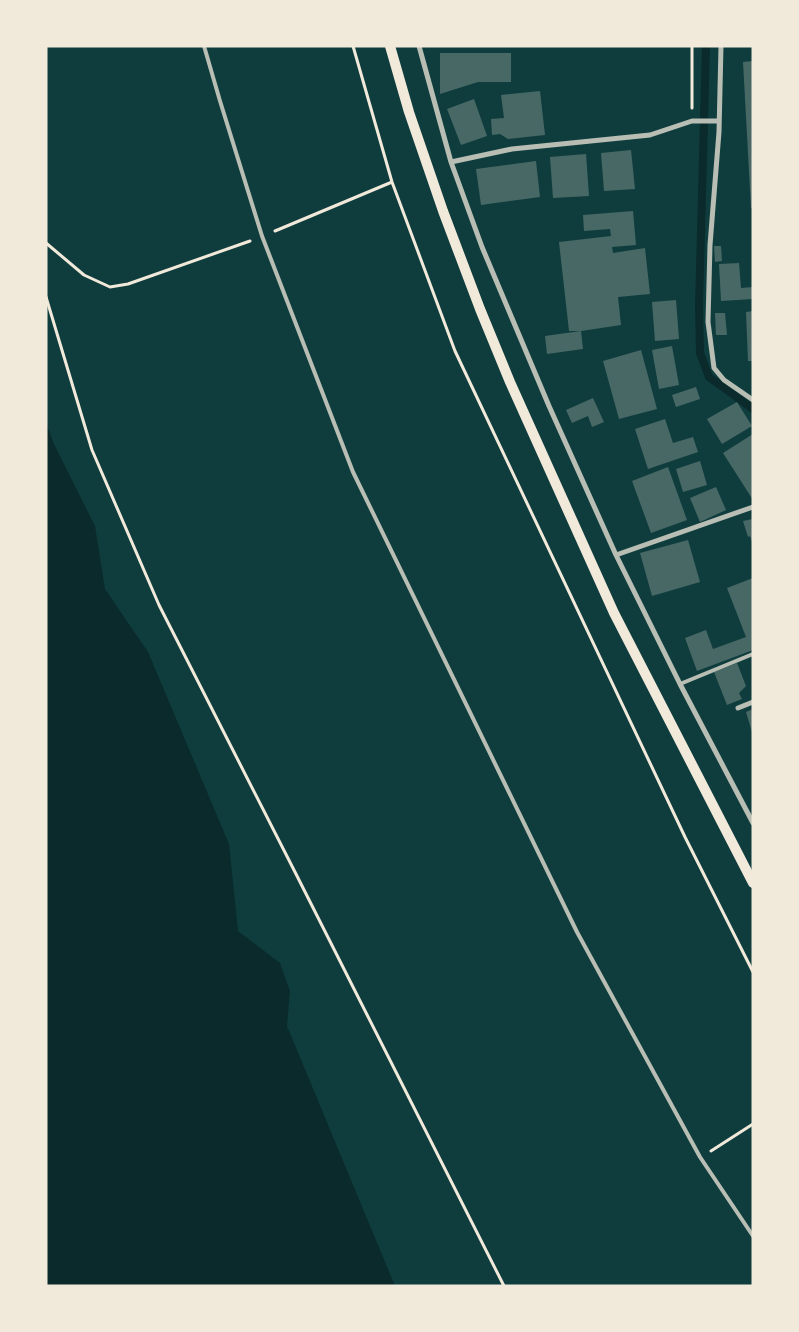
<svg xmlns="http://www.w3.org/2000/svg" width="799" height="1332" font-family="'Fira Sans Condensed',sans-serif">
	<rect width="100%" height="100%" fill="#0f3d3e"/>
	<path fill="#0a2a2b" d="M 46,423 L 54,444 L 95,526 L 105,589 L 148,652 L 229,844 L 238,931 L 280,963 L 290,991 L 287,1026 L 395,1286 L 46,1286 Z"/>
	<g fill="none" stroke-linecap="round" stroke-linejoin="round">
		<path stroke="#0a2a2b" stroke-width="8" d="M 706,46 L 699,306 L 700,353 L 709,377 L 753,409"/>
	</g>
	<path fill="#486865" d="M 440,53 L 511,53 L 511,82 L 478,82 L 440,94 Z
		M 753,61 L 753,208 L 751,208 L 743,62 Z
		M 540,91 L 545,135 L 508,139 L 500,134 L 492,135 L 491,119 L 504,118 L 501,95 Z
		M 474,99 L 487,136 L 461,145 L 447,109 Z
		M 631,150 L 635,189 L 604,191 L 601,153 Z
		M 586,154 L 589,196 L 553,198 L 550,157 Z
		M 536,161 L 540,197 L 481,205 L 476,169 Z
		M 633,211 L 636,245 L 612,247 L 613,253 L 645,248 L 650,294 L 618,297 L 621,325 L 581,331 L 569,331 L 559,242 L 611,236 L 610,229 L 584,231 L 583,215 Z
		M 714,246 L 721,246 L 722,261 L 715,262 Z
		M 739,263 L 741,288 L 753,287 L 753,299 L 721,301 L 719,264 Z
		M 676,300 L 679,339 L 655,341 L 652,302 Z
		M 753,311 L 753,361 L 748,361 L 746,312 Z
		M 715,313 L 725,313 L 727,335 L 716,335 Z
		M 581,331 L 583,349 L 547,354 L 545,336 Z
		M 672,346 L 679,385 L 659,389 L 652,350 Z
		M 641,350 L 657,409 L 619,419 L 603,361 Z
		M 696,387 L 700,399 L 676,407 L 672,395 Z
		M 593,398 L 604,422 L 592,427 L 588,416 L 572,423 L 566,410 Z
		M 737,402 L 752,426 L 722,444 L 707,419 Z
		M 665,419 L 673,443 L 693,437 L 698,452 L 648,469 L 635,429 Z
		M 753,434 L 753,500 L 723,453 Z
		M 700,461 L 707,485 L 683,492 L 676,469 Z
		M 668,467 L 687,520 L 651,533 L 632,481 Z
		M 716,487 L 726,510 L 700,522 L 690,498 Z
		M 753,519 L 753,542 L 752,542 L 750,536 L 748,537 L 743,521 Z
		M 688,540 L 700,582 L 652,596 L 640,553 Z
		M 753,578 L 753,650 L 697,671 L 685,638 L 706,630 L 713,649 L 746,637 L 727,588 Z
		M 737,663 L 746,686 L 739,693 L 742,699 L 727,705 L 714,672 Z
		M 753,709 L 753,732 L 752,732 L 746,712 Z"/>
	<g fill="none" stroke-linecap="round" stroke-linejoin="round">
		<path stroke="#f1e9da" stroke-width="3" d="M 353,46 L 392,182 L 455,351 L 685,837 L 753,972
			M 692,46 L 692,108
			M 275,231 L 392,182
			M 46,243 L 84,275 L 110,287 L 128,284 L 250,241
			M 46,297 L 92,450 L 159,605 L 296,874 L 504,1286
			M 711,1151 L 753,1124"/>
		<path stroke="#b8beb3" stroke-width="4" d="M 204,46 L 220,101 L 262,236 L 353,472 L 577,932 L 700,1157 L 753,1236
			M 680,684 L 753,654"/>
		<path stroke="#b8beb3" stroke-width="5" d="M 419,46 L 451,162 L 482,247 L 549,406 L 616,555 L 680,684 L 753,823
			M 721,46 L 719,132 L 710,245 L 708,322 L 714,368 L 724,380 L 753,400
			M 451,162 L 512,149 L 650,135 L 692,121 L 719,121
			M 616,555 L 753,507
			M 738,708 L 753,702"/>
		<path stroke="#f1e9da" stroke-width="10" d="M 390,46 L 409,112 L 443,211 L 480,309 L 510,382 L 614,613 L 753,883"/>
	</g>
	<rect width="799" height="1332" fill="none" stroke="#f1e9da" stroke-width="95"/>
</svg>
